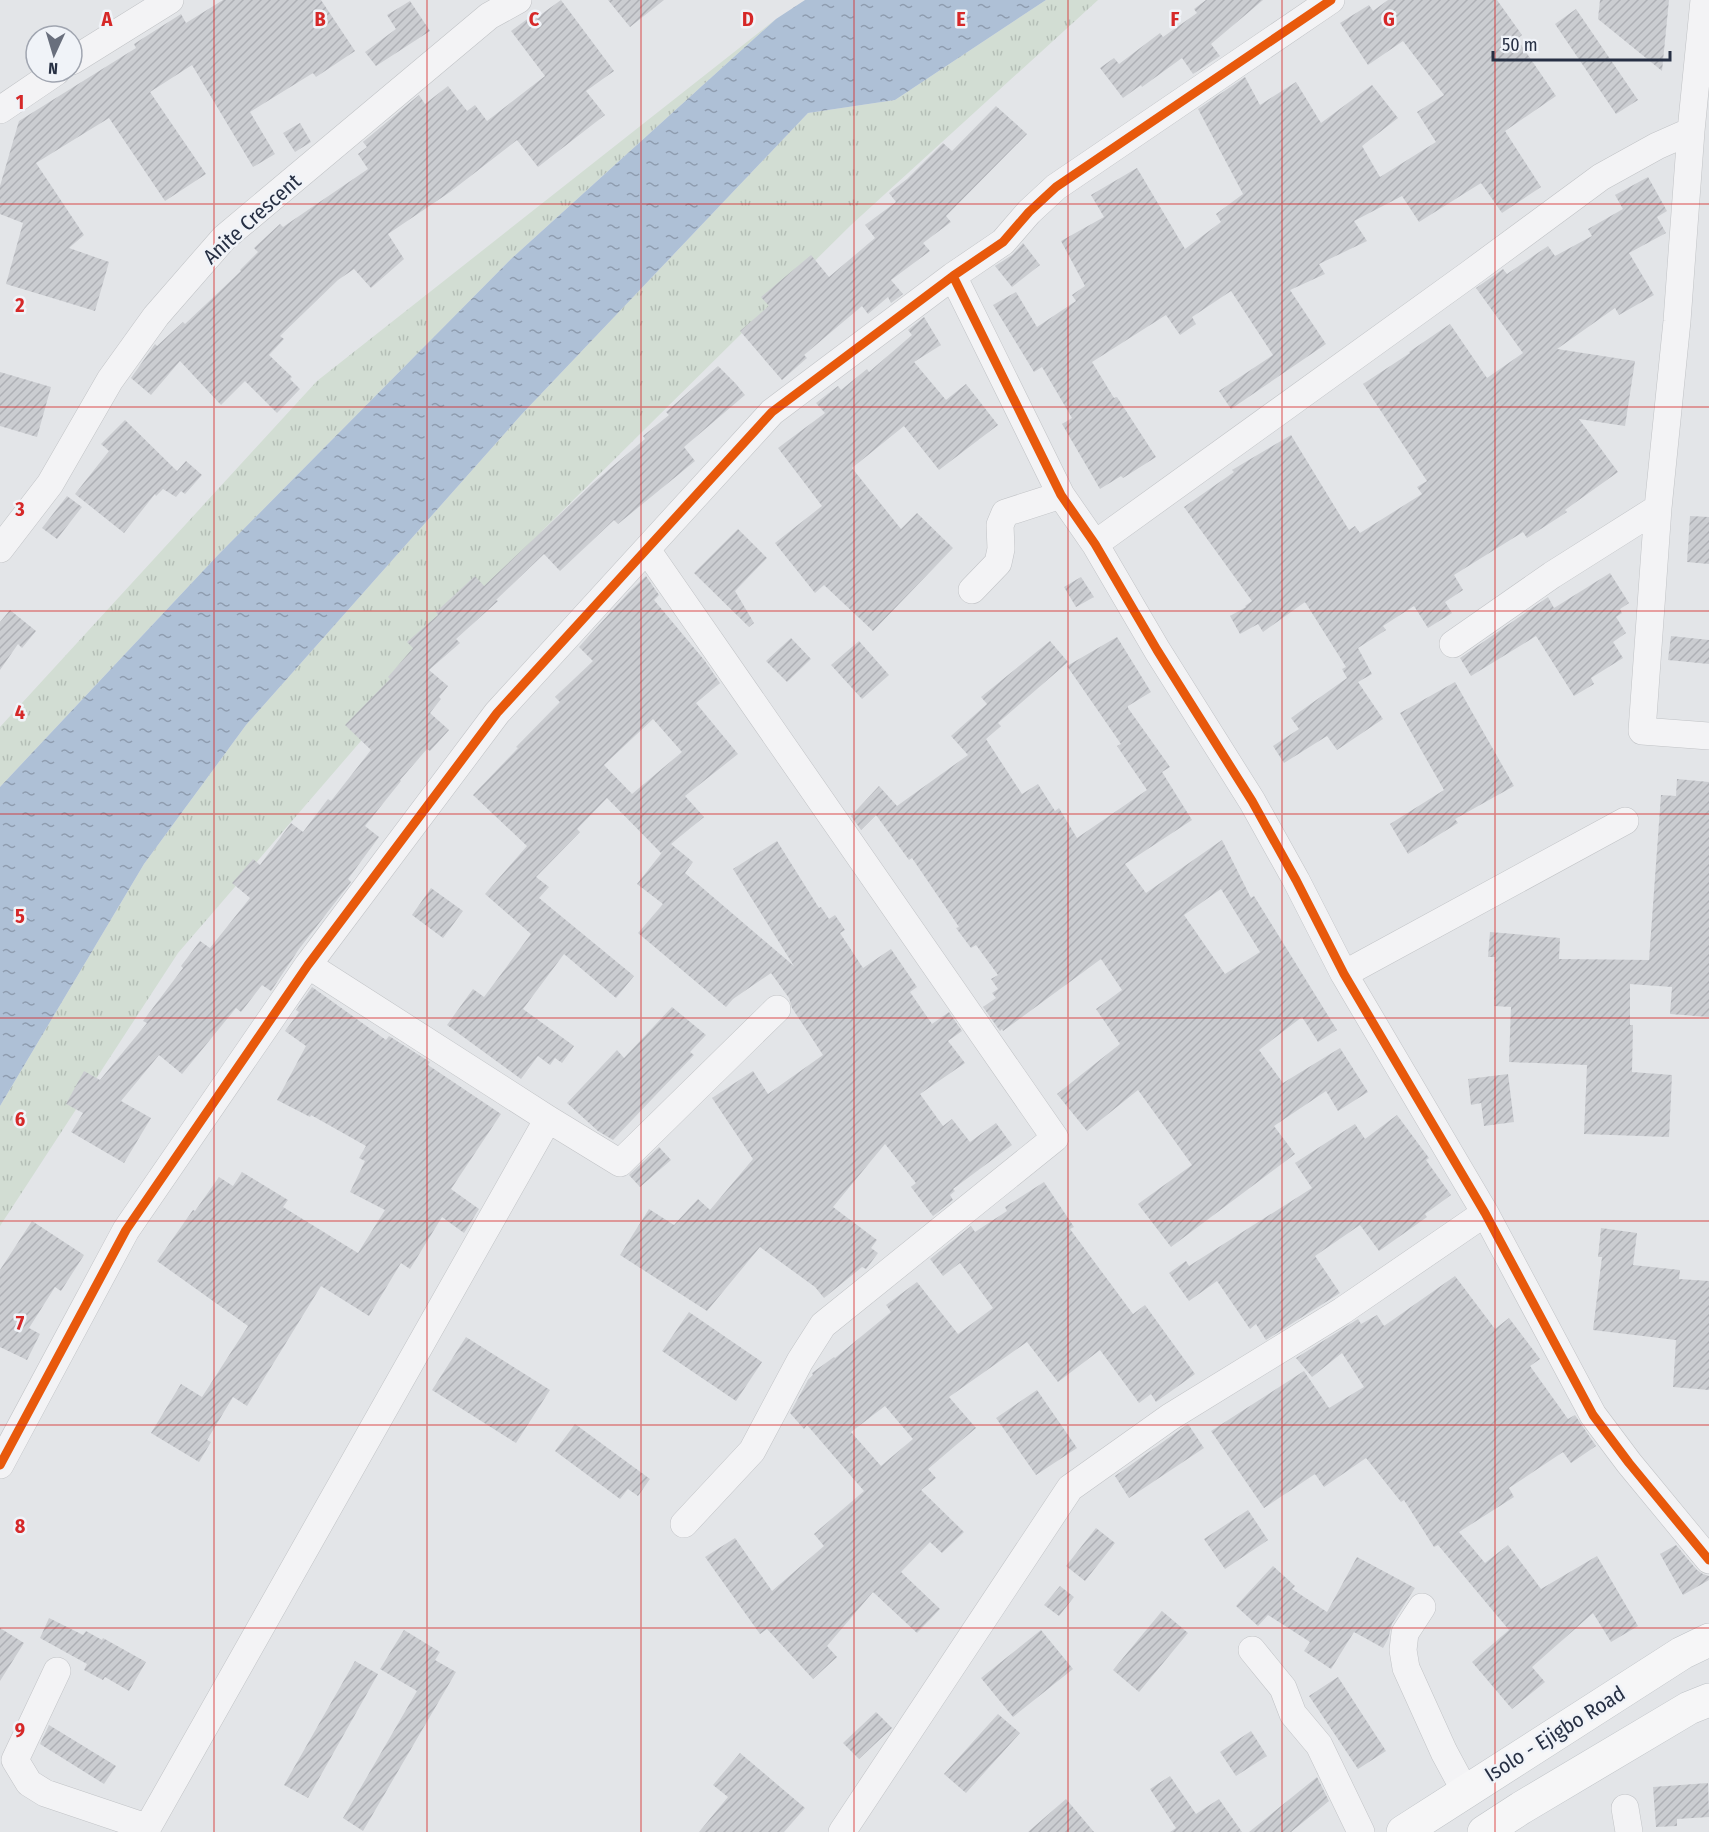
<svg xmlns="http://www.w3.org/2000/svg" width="1709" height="1832" font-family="'Fira Sans Condensed',sans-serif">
	<defs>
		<pattern id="grass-tufts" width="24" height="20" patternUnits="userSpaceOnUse" patternTransform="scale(1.5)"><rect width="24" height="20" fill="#d2ddd3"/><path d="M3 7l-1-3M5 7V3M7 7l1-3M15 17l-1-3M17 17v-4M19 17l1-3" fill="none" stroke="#b4beb6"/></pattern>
		<pattern id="water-ripples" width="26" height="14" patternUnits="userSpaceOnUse" patternTransform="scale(1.5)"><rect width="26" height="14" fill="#aec0d6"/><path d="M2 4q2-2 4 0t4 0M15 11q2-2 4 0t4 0" fill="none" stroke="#8e9caf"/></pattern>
		<pattern id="building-hatch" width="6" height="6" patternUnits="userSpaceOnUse" patternTransform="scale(1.5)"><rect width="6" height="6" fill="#cbcdd1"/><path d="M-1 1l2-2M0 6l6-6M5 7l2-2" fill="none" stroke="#aeb0b5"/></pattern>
	</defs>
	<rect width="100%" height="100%" fill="#e3e5e8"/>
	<path fill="url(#grass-tufts)" d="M 1046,0 L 1098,0 L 851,225 L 543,530 L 178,953 L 0,1226 L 0,1106 L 144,864 L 246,725 L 521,415 L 808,113 L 895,100 Z
		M 776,19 L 511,259 L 218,555 L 0,787 L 0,727 L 317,381 Z"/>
	<path fill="url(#water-ripples)" d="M 805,0 L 1046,0 L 895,100 L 808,113 L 521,415 L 246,725 L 144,864 L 0,1106 L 0,787 L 218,555 L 511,259 L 776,19 Z"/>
	<path fill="url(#building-hatch)" fill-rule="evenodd" d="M 223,0 L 321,0 L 355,51 L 316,77 L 313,73 L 250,112 L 275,154 L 253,167 L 192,65 L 150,92 L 206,174 L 165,201 L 109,118 L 36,163 L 84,235 L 69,248 L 109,262 L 95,311 L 6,284 L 23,223 L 0,214 L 0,186 L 19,121 L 136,48 L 134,44 L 181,14 L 186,23 Z
		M 561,0 L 614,71 L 586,91 L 605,115 L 538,167 L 517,140 L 450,192 L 388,234 L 404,259 L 371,288 L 354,269 L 338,280 L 280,336 L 284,339 L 269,355 L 292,377 L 290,379 L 300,389 L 277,413 L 245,381 L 221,405 L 180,361 L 151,395 L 131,378 L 155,344 L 157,346 L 183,322 L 185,324 L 241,271 L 240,270 L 258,252 L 254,248 L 280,224 L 283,227 L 368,169 L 358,154 L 367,147 L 363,142 L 419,95 L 425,104 L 448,86 L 467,111 L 475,105 L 487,121 L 545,76 L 511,31 L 530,17 L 532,21 Z
		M 608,0 L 664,0 L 630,27 Z
		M 1206,0 L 1263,0 L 1211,44 L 1220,56 L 1193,74 L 1182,58 L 1142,87 L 1141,85 L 1123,98 L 1100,68 L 1114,58 L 1119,64 L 1160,33 L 1163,37 L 1197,13 L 1194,9 Z
		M 1388,0 L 1497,0 L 1522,35 L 1517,39 L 1556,96 L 1505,131 L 1541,187 L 1502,213 L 1481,183 L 1419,222 L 1402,196 L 1354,221 L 1367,241 L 1319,264 L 1325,274 L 1290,290 L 1326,344 L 1231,409 L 1219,391 L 1273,355 L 1231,291 L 1192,317 L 1196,324 L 1180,335 L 1166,315 L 1092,362 L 1114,398 L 1117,397 L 1156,457 L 1123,478 L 1121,476 L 1100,489 L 1062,424 L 1072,418 L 1042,367 L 1034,372 L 993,305 L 1016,292 L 1037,327 L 1076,301 L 1072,295 L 1085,286 L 1061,241 L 1104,217 L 1091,195 L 1137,168 L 1185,249 L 1221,222 L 1216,214 L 1243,194 L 1198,109 L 1245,77 L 1260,105 L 1296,82 L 1321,123 L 1372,85 L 1398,118 L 1362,146 L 1380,177 L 1436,142 L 1417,112 L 1444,95 L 1403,41 L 1368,65 L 1340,23 L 1369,5 L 1373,11 Z
		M 1600,0 L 1669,0 L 1662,71 L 1598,19 Z
		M 410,1 L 430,31 L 376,66 L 365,52 L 396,29 L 387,15 Z
		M 1576,9 L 1638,100 L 1616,114 L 1555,24 Z
		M 996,106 L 1027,134 L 946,216 L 951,222 L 923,243 L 930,251 L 891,280 L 903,294 L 891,303 L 888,297 L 868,314 L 862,306 L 804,355 L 807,358 L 782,380 L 740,331 L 769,306 L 761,297 L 811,255 L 829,277 L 875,238 L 865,225 L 896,202 L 889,193 L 907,179 L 943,143 L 952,151 Z
		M 300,123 L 311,142 L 295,152 L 283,133 Z
		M 1648,177 L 1667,211 L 1657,217 L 1666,233 L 1629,253 L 1654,295 L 1619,315 L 1615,308 L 1557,349 L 1635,361 L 1625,426 L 1579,419 L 1618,472 L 1565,510 L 1567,512 L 1527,538 L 1523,532 L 1454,575 L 1463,590 L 1445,602 L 1452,613 L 1428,628 L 1414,606 L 1383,626 L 1386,630 L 1358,648 L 1372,674 L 1358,682 L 1383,719 L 1337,750 L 1327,736 L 1284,763 L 1273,746 L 1299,729 L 1291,718 L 1347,678 L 1342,669 L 1346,667 L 1305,602 L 1263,632 L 1258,624 L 1240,634 L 1230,616 L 1246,607 L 1245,606 L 1252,601 L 1184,507 L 1234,472 L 1232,470 L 1291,435 L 1349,530 L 1355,526 L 1360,533 L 1422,494 L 1417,487 L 1427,481 L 1363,384 L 1410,353 L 1409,352 L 1450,324 L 1487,378 L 1523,353 L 1476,288 L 1503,269 L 1507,274 L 1548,246 L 1555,256 L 1592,236 L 1588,229 L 1623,209 L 1615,195 Z
		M 1023,243 L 1040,265 L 1012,287 L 995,266 L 1012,255 Z
		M 924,317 L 941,345 L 914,362 L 946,400 L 966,384 L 998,425 L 939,470 L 904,426 L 852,468 L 901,529 L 917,513 L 953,548 L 873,631 L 824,585 L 815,593 L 775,543 L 822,506 L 778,448 L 825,413 L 816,403 L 838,386 L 841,390 L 867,369 L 869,372 L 912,335 L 908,330 Z
		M 718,366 L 736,384 L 745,395 L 684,447 L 695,461 L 618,524 L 614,520 L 560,571 L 544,554 L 496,600 L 498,601 L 456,639 L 460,643 L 429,670 L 448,686 L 439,697 L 441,699 L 430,713 L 449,730 L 430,751 L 427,749 L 400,780 L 401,781 L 365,826 L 379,837 L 348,879 L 351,882 L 299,949 L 271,991 L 262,985 L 241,1012 L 236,1008 L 182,1074 L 159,1055 L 121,1101 L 151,1118 L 124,1163 L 71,1132 L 83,1113 L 66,1104 L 84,1071 L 100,1080 L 147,1023 L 143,1021 L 183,968 L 181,966 L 200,941 L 210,948 L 250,898 L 232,883 L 253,859 L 260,865 L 291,823 L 303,832 L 328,799 L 331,801 L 371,750 L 345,725 L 390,679 L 388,677 L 413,648 L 407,642 L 438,615 L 436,612 L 475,576 L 484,586 L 593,483 L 645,439 L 643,436 L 669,415 L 666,412 Z
		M 0,372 L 51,387 L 37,437 L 0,426 Z
		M 125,420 L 177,471 L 186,461 L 202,475 L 185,494 L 181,491 L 176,497 L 163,489 L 156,496 L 155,494 L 124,533 L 75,494 L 109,451 L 101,444 Z
		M 67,496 L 82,507 L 57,539 L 42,528 Z
		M 1690,516 L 1709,517 L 1709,564 L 1687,562 Z
		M 738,529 L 767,558 L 735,591 L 754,623 L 749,627 L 694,573 Z
		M 1610,573 L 1629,603 L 1620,609 L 1622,613 L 1616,617 L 1626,633 L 1613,642 L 1623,658 L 1591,678 L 1594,684 L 1574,696 L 1536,636 L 1471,676 L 1460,658 L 1548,597 L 1554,608 Z
		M 646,576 L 659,595 L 654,600 L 705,661 L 720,683 L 696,703 L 738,754 L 685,796 L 704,817 L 671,844 L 693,862 L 685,873 L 794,966 L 733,869 L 777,841 L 819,908 L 821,907 L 829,919 L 835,915 L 845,930 L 840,933 L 863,968 L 891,949 L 917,987 L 910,992 L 932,1024 L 949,1012 L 962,1031 L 948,1041 L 965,1063 L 920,1094 L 943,1126 L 952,1119 L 970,1142 L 996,1123 L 1012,1145 L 953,1189 L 955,1191 L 950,1195 L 953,1200 L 933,1216 L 911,1187 L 916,1183 L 885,1144 L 833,1207 L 877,1240 L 871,1248 L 878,1253 L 866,1269 L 862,1267 L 824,1298 L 815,1287 L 760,1247 L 707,1311 L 620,1255 L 649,1209 L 674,1225 L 698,1199 L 710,1210 L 753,1159 L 712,1098 L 753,1071 L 768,1094 L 823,1055 L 792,1008 L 789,998 L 771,973 L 733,999 L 726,1007 L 638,933 L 663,904 L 637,884 L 664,850 L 661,853 L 607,798 L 577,829 L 580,832 L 536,877 L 549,887 L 539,898 L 634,976 L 616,998 L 564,954 L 523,1009 L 574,1046 L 562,1063 L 555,1058 L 550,1065 L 538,1056 L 521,1079 L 447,1025 L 473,989 L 484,997 L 531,934 L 485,894 L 527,846 L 473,795 L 518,748 L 516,747 L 560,702 L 555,697 L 593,661 L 579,647 L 629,592 ZM 653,719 L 682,752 L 632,794 L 604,765 Z
		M 1081,577 L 1094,597 L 1076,607 L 1064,587 Z
		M 10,610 L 36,631 L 22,648 L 18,644 L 0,670 L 0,622 Z
		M 1671,636 L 1709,640 L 1709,664 L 1668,660 Z
		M 1117,637 L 1151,692 L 1128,706 L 1128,708 L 1170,767 L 1162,772 L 1192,820 L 1125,864 L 1146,893 L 1222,840 L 1251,898 L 1254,896 L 1337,1030 L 1318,1042 L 1302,1017 L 1259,1050 L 1283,1083 L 1340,1048 L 1368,1092 L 1338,1111 L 1326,1091 L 1274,1126 L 1295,1154 L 1171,1247 L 1138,1204 L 1192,1165 L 1138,1090 L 1087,1131 L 1057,1094 L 1120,1044 L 1096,1009 L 1122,990 L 1101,959 L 1003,1031 L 1002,1029 L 1000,1031 L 983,1007 L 996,998 L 992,993 L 998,989 L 991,979 L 998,975 L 976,945 L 971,948 L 956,928 L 959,927 L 912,858 L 909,860 L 876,815 L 861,830 L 851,816 L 879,786 L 897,806 L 968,755 L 951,736 L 987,704 L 981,697 L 1050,641 L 1068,662 L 998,723 L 1001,726 L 986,739 L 1022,794 L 1038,784 L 1055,811 L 1059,808 L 1077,838 L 1147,790 L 1117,746 L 1121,744 L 1067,666 ZM 1221,889 L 1260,952 L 1225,974 L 1184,915 Z
		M 791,638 L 811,659 L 787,682 L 766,661 Z
		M 859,641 L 889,675 L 862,699 L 831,665 Z
		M 1455,682 L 1514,786 L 1455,819 L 1458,823 L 1408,854 L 1390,824 L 1444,790 L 1400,713 Z
		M 1677,779 L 1709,782 L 1709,1017 L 1670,1014 L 1672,987 L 1630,984 L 1630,1025 L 1633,1025 L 1632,1072 L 1672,1075 L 1669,1137 L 1584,1134 L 1587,1065 L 1509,1062 L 1511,1007 L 1494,1006 L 1495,957 L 1488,957 L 1490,932 L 1560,938 L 1559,959 L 1649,960 L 1661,795 L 1676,796 Z
		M 431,888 L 463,911 L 443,938 L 412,915 Z
		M 312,987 L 386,1040 L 389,1036 L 430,1062 L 428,1065 L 501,1114 L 451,1189 L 479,1209 L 464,1233 L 442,1217 L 410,1269 L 401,1263 L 369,1316 L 321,1286 L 247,1406 L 233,1397 L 207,1440 L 211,1442 L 199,1462 L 151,1433 L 181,1384 L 202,1397 L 248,1326 L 157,1261 L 193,1210 L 195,1211 L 219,1177 L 233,1186 L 242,1172 L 288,1200 L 283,1207 L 358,1253 L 385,1210 L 350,1192 L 365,1161 L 359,1158 L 366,1146 L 311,1115 L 310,1117 L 277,1100 L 306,1046 L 285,1031 L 299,1012 L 296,1010 Z
		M 672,1007 L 706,1035 L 690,1052 L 694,1055 L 613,1140 L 598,1131 L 567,1103 L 617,1050 L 624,1058 Z
		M 1508,1074 L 1514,1122 L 1484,1126 L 1481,1103 L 1471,1105 L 1468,1079 Z
		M 1397,1115 L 1429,1158 L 1426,1160 L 1451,1195 L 1425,1214 L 1427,1217 L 1379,1251 L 1360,1225 L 1315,1256 L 1340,1293 L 1266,1340 L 1256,1324 L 1250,1329 L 1217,1281 L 1189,1301 L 1169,1273 L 1186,1261 L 1189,1266 L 1312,1188 L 1295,1163 L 1355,1124 L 1365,1139 Z
		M 659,1147 L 671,1160 L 640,1187 L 629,1175 Z
		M 1044,1182 L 1074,1227 L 1070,1229 L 1133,1314 L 1145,1305 L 1195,1374 L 1156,1402 L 1151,1394 L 1139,1403 L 1100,1350 L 1058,1382 L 1027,1342 L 949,1397 L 976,1428 L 928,1469 L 936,1478 L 921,1490 L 964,1532 L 942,1553 L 930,1542 L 901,1572 L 940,1609 L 917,1633 L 873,1592 L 827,1646 L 837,1657 L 813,1679 L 767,1629 L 760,1634 L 705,1557 L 735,1538 L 772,1591 L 824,1546 L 814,1534 L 864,1491 L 807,1425 L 804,1429 L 790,1413 L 808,1380 L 813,1375 L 812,1373 L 834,1357 L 835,1358 L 891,1312 L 886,1305 L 917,1282 L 958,1334 L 993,1308 L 960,1263 L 943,1276 L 930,1259 L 971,1226 L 975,1232 L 1007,1211 L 1005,1207 ZM 885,1406 L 913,1439 L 881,1466 L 851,1432 Z
		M 32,1221 L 84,1255 L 61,1291 L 55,1287 L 29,1328 L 40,1334 L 27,1360 L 0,1347 L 0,1270 Z
		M 1601,1228 L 1637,1233 L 1633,1265 L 1680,1270 L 1679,1279 L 1709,1281 L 1709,1390 L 1673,1387 L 1676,1340 L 1593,1330 L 1602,1257 L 1598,1257 Z
		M 1455,1276 L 1495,1329 L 1509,1318 L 1540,1359 L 1530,1366 L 1568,1419 L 1575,1415 L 1596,1446 L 1571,1463 L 1563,1452 L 1509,1488 L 1514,1497 L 1459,1532 L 1485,1563 L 1508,1545 L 1541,1589 L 1597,1556 L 1638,1626 L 1611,1642 L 1593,1613 L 1532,1667 L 1545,1682 L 1512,1709 L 1472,1662 L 1509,1630 L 1438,1545 L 1434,1547 L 1404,1500 L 1401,1502 L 1366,1458 L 1324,1487 L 1315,1474 L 1264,1508 L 1211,1431 L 1304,1371 L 1329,1408 L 1364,1387 L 1342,1353 L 1312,1377 L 1296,1358 L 1358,1319 L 1361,1324 L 1377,1315 L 1384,1326 Z
		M 689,1312 L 762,1362 L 736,1401 L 662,1351 Z
		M 466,1337 L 550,1390 L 516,1443 L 432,1390 Z
		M 1037,1390 L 1077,1448 L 1036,1475 L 996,1418 Z
		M 575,1424 L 650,1479 L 638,1496 L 628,1489 L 620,1499 L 555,1451 Z
		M 1188,1424 L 1204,1448 L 1129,1498 L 1115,1476 Z
		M 1248,1510 L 1268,1540 L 1225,1569 L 1204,1539 Z
		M 1096,1528 L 1115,1543 L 1085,1581 L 1066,1566 Z
		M 1676,1545 L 1697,1570 L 1703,1574 L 1709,1576 L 1709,1580 L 1683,1595 L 1660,1554 Z
		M 1357,1557 L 1415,1588 L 1392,1624 L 1388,1639 L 1383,1648 L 1354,1632 L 1331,1669 L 1304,1651 L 1310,1642 L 1268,1615 L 1258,1626 L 1236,1606 L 1273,1566 L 1295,1586 L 1292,1589 L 1327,1612 Z
		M 1060,1586 L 1074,1597 L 1059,1616 L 1044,1605 Z
		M 1162,1611 L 1188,1633 L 1139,1692 L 1113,1670 Z
		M 49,1618 L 83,1635 L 86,1631 L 102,1640 L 103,1638 L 146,1662 L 129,1691 L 105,1677 L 103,1680 L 84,1670 L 87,1664 L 40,1638 Z
		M 0,1628 L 24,1643 L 0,1681 Z
		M 404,1630 L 440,1652 L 435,1660 L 456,1672 L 363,1831 L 343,1818 L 417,1691 L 380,1669 Z
		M 1041,1630 L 1073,1669 L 1013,1717 L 981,1678 Z
		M 355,1661 L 378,1674 L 308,1798 L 284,1785 Z
		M 1338,1677 L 1386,1751 L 1358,1769 L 1309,1696 Z
		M 876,1712 L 892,1728 L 859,1759 L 843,1743 Z
		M 998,1714 L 1020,1733 L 966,1793 L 944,1774 Z
		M 49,1725 L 116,1766 L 104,1784 L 40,1744 Z
		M 1251,1731 L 1267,1756 L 1236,1776 L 1220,1752 Z
		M 740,1753 L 805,1808 L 784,1832 L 699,1832 L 728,1797 L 713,1785 Z
		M 1170,1776 L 1196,1814 L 1219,1799 L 1242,1832 L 1170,1832 L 1176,1828 L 1150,1789 Z
		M 1317,1777 L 1329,1801 L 1291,1832 L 1249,1832 Z
		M 1708,1783 L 1709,1817 L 1677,1819 L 1677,1826 L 1656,1827 L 1653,1787 Z
		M 1066,1799 L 1094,1832 L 1028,1832 Z"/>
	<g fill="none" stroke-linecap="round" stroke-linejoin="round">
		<defs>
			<path id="minor" d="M 1704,0 L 1691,131 L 1677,321 L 1658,508 L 1642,731 L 1709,736
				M 72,61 L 170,0
				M 0,110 L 56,72
				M 953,276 L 1061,495 L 1095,544 L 1157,650 L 1252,801 L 1296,880 L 1344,974 L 1485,1213 L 1593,1415 L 1629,1463 L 1709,1560
				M 1095,544 L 1468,275 L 1601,177 L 1657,146 L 1691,131
				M 0,549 L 50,484 L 110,380 L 156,316 L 224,238 L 489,16 L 518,0
				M 647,550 L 1055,1138 L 823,1325 L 800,1361 L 752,1451 L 684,1524
				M 972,590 L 998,563 L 1001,549 L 1000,525 L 1005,513 L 1061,495
				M 1453,644 L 1552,575 L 1658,508
				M 308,965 L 548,1119 L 620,1163 L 777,1009
				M 1344,974 L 1625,821
				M 0,1465 L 126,1230 L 308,965 L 497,713 L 772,412 L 953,276 L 1003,242 L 1029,212 L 1056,187 L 1331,0
				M 1422,1607 L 1405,1633 L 1403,1650 L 1406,1668 L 1444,1752 L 1465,1791
				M 1252,1650 L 1283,1688 L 1293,1714 L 1319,1745 L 1361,1832
				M 57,1671 L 15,1760 L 29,1783 L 45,1793 L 146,1827
				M 1625,1808 L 1629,1832
				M 145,1832 L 548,1119
				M 842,1832 L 1070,1488 L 1170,1417 L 1342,1311 L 1485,1213"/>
			<path id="major" d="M 1403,1832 L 1682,1653 L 1709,1640
				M 1484,1832 L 1521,1808 L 1689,1708 L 1709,1700"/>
		</defs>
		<use href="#minor" stroke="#c1c3c6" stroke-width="28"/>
		<use href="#major" stroke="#bec2c6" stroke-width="34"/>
		<use href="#minor" stroke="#f3f3f5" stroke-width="27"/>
		<use href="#major" stroke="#f6f6f7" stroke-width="33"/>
		<defs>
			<path id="cycleway" d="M 953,276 L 1061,495 L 1095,544 L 1157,650 L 1252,801 L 1296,880 L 1344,974 L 1485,1213 L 1593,1415 L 1629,1463 L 1709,1560
				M 0,1465 L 126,1230 L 308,965 L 497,713 L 772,412 L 953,276 L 1003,242 L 1029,212 L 1056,187 L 1331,0"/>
		</defs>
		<use href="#cycleway" stroke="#f0f3f8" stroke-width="13"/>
		<use href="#cycleway" stroke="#e8590c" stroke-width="9"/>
	</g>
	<path fill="none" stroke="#d62828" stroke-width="1.5" stroke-opacity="0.55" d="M 214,0 L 214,1832M 427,0 L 427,1832M 641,0 L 641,1832M 854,0 L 854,1832M 1068,0 L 1068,1832M 1282,0 L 1282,1832M 1495,0 L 1495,1832M 0,204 L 1709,204M 0,407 L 1709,407M 0,611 L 1709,611M 0,814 L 1709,814M 0,1018 L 1709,1018M 0,1221 L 1709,1221M 0,1425 L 1709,1425M 0,1628 L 1709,1628"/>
	<g text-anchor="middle" stroke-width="5" stroke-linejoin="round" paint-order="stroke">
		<g font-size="21" fill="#273044" stroke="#f0f3f8">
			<text transform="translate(252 219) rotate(-42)" y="7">Anite Crescent</text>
			<text transform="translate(1555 1734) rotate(-32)" y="7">Isolo - Ejigbo Road</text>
		</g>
	</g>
	<g font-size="20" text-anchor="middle" font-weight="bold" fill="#d62828" stroke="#f0f3f8" stroke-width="5" stroke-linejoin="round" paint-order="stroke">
		<text x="107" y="26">A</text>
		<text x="320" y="26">B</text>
		<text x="534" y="26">C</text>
		<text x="748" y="26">D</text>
		<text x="961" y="26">E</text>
		<text x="1175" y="26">F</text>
		<text x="1389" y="26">G</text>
		<text x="20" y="109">1</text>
		<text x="20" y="312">2</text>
		<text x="20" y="516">3</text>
		<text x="20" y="719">4</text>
		<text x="20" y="923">5</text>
		<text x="20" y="1126">6</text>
		<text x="20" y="1330">7</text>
		<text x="20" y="1533">8</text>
		<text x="20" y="1737">9</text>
	</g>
	<g transform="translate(54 54) rotate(184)"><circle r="28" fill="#f0f3f8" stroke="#a0a5b0" stroke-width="1.5"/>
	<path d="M0-4.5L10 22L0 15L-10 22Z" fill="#696f7d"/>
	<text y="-9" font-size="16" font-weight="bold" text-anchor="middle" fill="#273044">N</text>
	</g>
	<path d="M1493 51v9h177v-9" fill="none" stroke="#273044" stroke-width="3"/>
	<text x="1502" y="51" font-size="18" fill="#273044" stroke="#f0f3f8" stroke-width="4.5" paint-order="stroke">50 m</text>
</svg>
